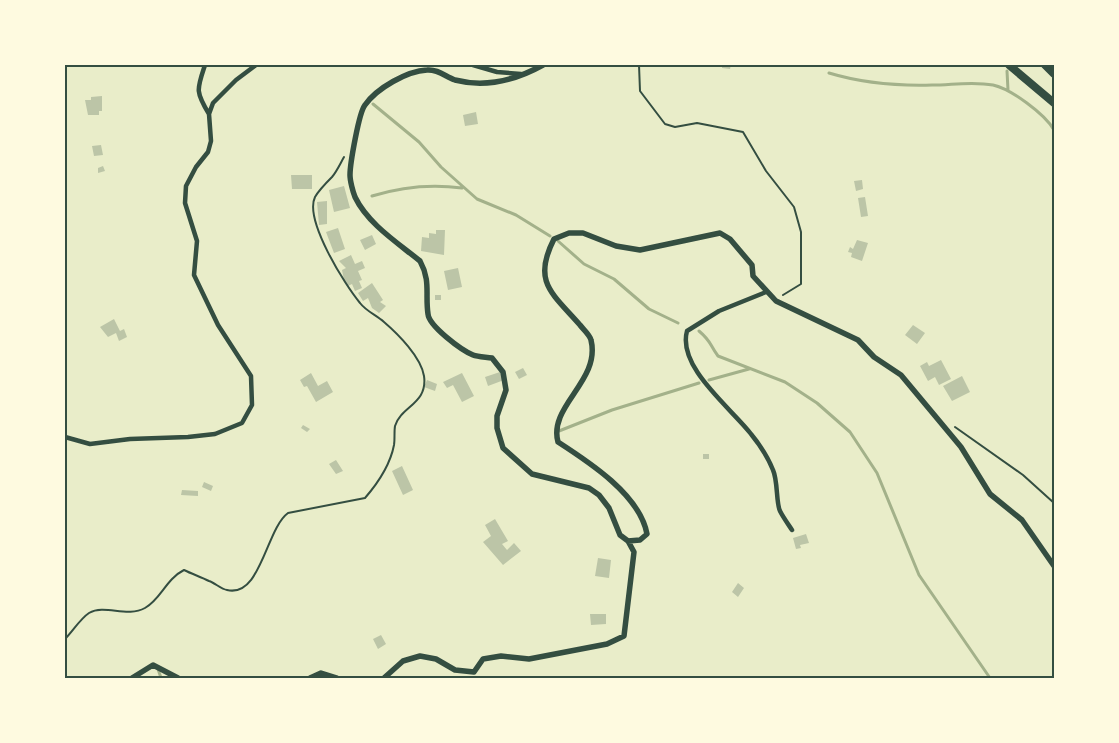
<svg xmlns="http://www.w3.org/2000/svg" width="1119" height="743" font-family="'Work Sans',sans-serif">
	<rect width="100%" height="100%" fill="#e9edc9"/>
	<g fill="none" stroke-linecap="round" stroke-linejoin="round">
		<path stroke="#a3b18a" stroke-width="3" d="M 1007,71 L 1008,90
			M 829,73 C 862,83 897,86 932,85 C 951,85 973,81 993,85 C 1011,89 1045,114 1054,130
			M 373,104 L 419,142 L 441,167 L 477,199 L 516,215 L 550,236
			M 372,196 C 401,187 432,184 462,188
			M 558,241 L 584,264 L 614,279 L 649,309 L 678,323
			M 699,331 C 712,342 709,344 718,356 L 785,382 L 817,403 L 850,432 L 877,473 L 919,575 L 990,678
			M 709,380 L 749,369
			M 559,431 L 612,410 L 699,383
			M 158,669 L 161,678"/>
	</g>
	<path fill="#bcc5a7" d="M 722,65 L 731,65 L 730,69 L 722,68 Z
		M 102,96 L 102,111 L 99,111 L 99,115 L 88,115 L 85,100 L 91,100 L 91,97 Z
		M 476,112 L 478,124 L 465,126 L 463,115 Z
		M 101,145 L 103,155 L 94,156 L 92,146 Z
		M 103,166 L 105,171 L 98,173 L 98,168 Z
		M 291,175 L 312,175 L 312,189 L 292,189 Z
		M 862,180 L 863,189 L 856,191 L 854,181 Z
		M 344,186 L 350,208 L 334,212 L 329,190 Z
		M 865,197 L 868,216 L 861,217 L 858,198 Z
		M 327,201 L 327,224 L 319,225 L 317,202 Z
		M 338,228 L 345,249 L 334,253 L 326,232 Z
		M 436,230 L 445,230 L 444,255 L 421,251 L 422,237 L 429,238 L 429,233 L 436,234 Z
		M 372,235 L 376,244 L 365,250 L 360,240 Z
		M 857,240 L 868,243 L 862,261 L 851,257 L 852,253 L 848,252 L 850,247 L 853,249 Z
		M 351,255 L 355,264 L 362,261 L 365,268 L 358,271 L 362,280 L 359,281 L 362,288 L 355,291 L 352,284 L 348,286 L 344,280 L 342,270 L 346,268 L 339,261 Z
		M 458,268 L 462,287 L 448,290 L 444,271 Z
		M 372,283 L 383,300 L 380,302 L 386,306 L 379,313 L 372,308 L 368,298 L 363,301 L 358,293 Z
		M 435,295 L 441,295 L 441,300 L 435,300 Z
		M 114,319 L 120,331 L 124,329 L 127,337 L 119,341 L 116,333 L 108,337 L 100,327 Z
		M 913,325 L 925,333 L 917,344 L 905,335 Z
		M 941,360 L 951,379 L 939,385 L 935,377 L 928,381 L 920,366 L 927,362 L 929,366 Z
		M 523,368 L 527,375 L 519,379 L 515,372 Z
		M 500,372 L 504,380 L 488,386 L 485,377 Z
		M 311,373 L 318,386 L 327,381 L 333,392 L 316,402 L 307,386 L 304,387 L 300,380 Z
		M 462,373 L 474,396 L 462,402 L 453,385 L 447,388 L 443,382 Z
		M 962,376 L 970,392 L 952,401 L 943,386 Z
		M 427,380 L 437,384 L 435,391 L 424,387 Z
		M 303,425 L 310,429 L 307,432 L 301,428 Z
		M 703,454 L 709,454 L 709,459 L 703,459 Z
		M 336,460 L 343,471 L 336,474 L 329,464 Z
		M 402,466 L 413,490 L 403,495 L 392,471 Z
		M 204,482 L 213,486 L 211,491 L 202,487 Z
		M 182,490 L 198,491 L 198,496 L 181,495 Z
		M 495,519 L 508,541 L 502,544 L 507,550 L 514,543 L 521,551 L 503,565 L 483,542 L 491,536 L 485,525 Z
		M 806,534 L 809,543 L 800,545 L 801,548 L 796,549 L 793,538 Z
		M 598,558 L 611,560 L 609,578 L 595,576 Z
		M 738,583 L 744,588 L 738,597 L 732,592 Z
		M 590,614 L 606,614 L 606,624 L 591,625 Z
		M 381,635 L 386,644 L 378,649 L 373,639 Z"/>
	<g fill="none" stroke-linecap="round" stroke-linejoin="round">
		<path stroke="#344e41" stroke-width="2" d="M 639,65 L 640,91 L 665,124 L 675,127 L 697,123 L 743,132 L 766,171 L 794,207 L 801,232 L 801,284 L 783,295
			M 955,427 L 1023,475 L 1054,503
			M 65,639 C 73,631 80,619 89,613 C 105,604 127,618 145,608 C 161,599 166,579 184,570 C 192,574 201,577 209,581 C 215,583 221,589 227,590 C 261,598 266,529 288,513 L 365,498 C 378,483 390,466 394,445 C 395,439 394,432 395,426 C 401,406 428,404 424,376 C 421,357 398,334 384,322 C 376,315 366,311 360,303 C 345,285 304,220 315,197 C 319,190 326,183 332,177 C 337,171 340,164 344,157"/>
		<path stroke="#344e41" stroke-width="4.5" d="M 205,65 C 197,89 195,91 209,114
			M 473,65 L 497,72 L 521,74
			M 766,292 L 719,311 L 687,331 C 677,367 731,408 751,434 C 760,445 768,457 773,470 C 778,481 776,503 780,511 C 783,517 788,524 792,530
			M 65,437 L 90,444 L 130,439 L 188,437 L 215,434 L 242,423 L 252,405 L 251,376 L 218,325 L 194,275 L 197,241 L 185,203 L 186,186 L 196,167 L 208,152 L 211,141 L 209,114 L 213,103 L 236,80 L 256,65"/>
		<path stroke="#344e41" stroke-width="5.5" d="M 543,65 C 516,80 486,88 455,80 C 446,77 438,69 427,70 C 407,71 377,88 365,105 C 359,112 350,164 350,175 C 350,181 353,192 355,197 C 368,224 398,243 420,261 C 431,281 425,294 428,314 C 429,326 461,350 473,355 C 478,357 486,357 492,358 L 503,372 L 506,390 L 497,416 L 497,428 L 503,448 L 532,474 L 589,488 L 599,495 L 609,508 L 620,535 L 628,541 L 640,540 L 647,534 C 640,495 589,462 558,442 C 548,406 601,381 591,340 C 590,335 583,329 580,325 C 552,293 532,282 554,239 L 569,233 L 583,233 L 616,246 L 640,250 L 720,233 L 730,239 L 752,265 L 753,276 L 776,301 L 858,340 L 874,357 L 901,375 L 961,447 L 990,494 L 1022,520 L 1054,566
			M 132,678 L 153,665 L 178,678
			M 310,678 L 321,673 L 337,678
			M 384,678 L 403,661 L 420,656 L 436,659 L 455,670 L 474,672 L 483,659 L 501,656 L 529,659 L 607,644 L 624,636 L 634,552 L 628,541"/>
		<path stroke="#344e41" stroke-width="8" d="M 1009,65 L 1054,103
			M 1045,65 L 1054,74"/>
	</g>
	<rect width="1119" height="743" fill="none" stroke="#fefae0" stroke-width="132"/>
	<rect x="66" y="66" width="987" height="611" fill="none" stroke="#344e41" stroke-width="2"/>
</svg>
